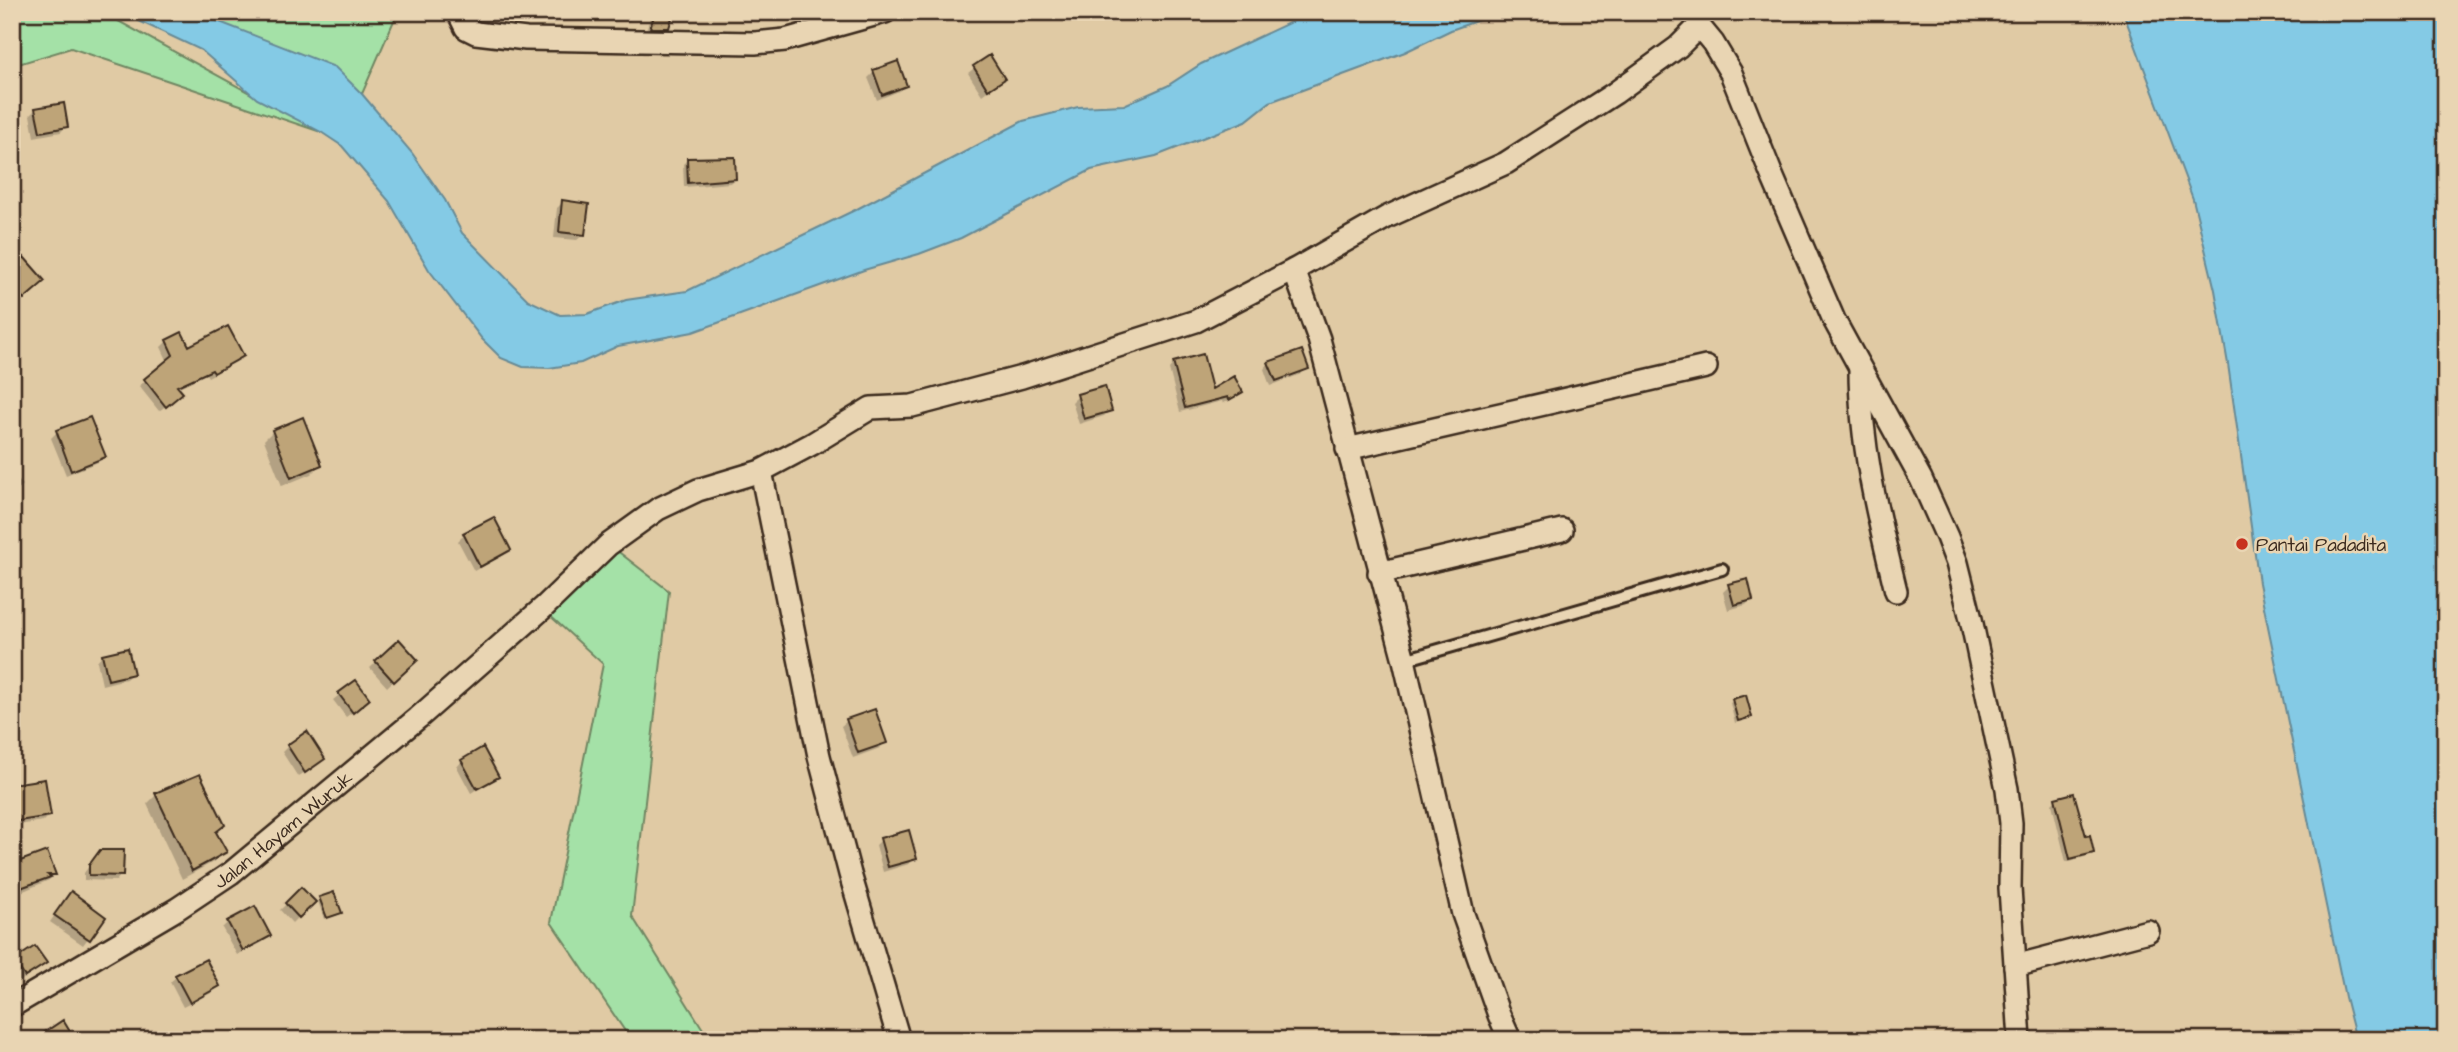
<svg xmlns="http://www.w3.org/2000/svg" width="2458" height="1052" font-family="'Architects Daughter',sans-serif">
	<rect width="100%" height="100%" fill="#e0caa4"/>
	<filter id="ink" filterUnits="userSpaceOnUse"><feTurbulence type="fractalNoise" baseFrequency=".0143" numOctaves="2"/><feDisplacementMap in="SourceGraphic" scale="14" xChannelSelector="R" yChannelSelector="G"/><feConvolveMatrix kernelMatrix="1 2 1 2 8 2 1 2 1" color-interpolation-filters="sRGB"/></filter>
	<g filter="url(#ink)">
		<path fill="#a4e1a7" stroke="#708662" stroke-width="2" d="M 12,12 L 102,12 L 321,132 L 71,48 L 12,66 Z
			M 182,12 L 380,12 L 396,16 L 362,94 Z
			M 611,546 L 669,591 L 632,916 L 706,1034 L 729,1040 L 631,1040 L 551,922 L 603,664 L 547,613 Z"/>
		<path fill="#84cae5" stroke="#678a95" stroke-width="2" d="M 106,12 L 201,12 L 212,19 L 335,67 L 362,94 L 412,153 L 445,200 L 462,233 L 528,300 L 560,315 L 587,314 L 626,300 L 687,291 L 857,209 L 1023,121 L 1078,107 L 1124,105 L 1167,86 L 1201,64 L 1308,14 L 1501,12 L 1451,30 L 1405,52 L 1270,102 L 1246,121 L 1156,156 L 1091,170 L 961,238 L 919,254 L 864,270 L 693,332 L 618,346 L 581,363 L 549,368 L 523,367 L 501,358 L 482,339 L 429,270 L 389,201 L 342,146 L 321,132 L 257,99 L 201,50 L 137,20 Z
			M 2123,12 L 2446,12 L 2446,1040 L 2356,1040 L 2345,997 L 2259,583 L 2228,364 L 2215,290 L 2193,199 Z"/>
		<path fill="#0003" d="M 570,12 L 636,12 L 630,21 L 606,17 L 570,17 Z
			M 655,15 L 668,27 L 662,33 L 645,33 L 649,21 Z
			M 989,57 L 1003,79 L 982,95 L 968,73 Z
			M 874,72 L 905,85 L 899,91 L 877,100 L 868,78 Z
			M 36,109 L 66,126 L 61,132 L 34,137 L 30,115 Z
			M 688,159 L 734,179 L 730,183 L 684,187 L 683,164 Z
			M 563,202 L 583,235 L 577,240 L 554,238 L 557,208 Z
			M 12,270 L 37,287 L 17,304 L 12,298 Z
			M 167,341 L 188,348 L 242,356 L 236,362 L 208,377 L 206,374 L 177,388 L 175,399 L 159,411 L 139,386 L 168,362 L 161,347 Z
			M 1174,363 L 1211,392 L 1240,392 L 1223,404 L 1222,401 L 1180,412 L 1169,369 Z
			M 1269,363 L 1307,369 L 1301,374 L 1270,386 L 1264,369 Z
			M 1078,396 L 1110,411 L 1104,416 L 1079,424 L 1072,402 Z
			M 89,419 L 104,457 L 98,462 L 66,475 L 51,438 L 57,432 Z
			M 273,431 L 320,465 L 311,474 L 282,486 L 264,440 Z
			M 12,474 L 23,485 L 12,495 Z
			M 494,519 L 509,550 L 504,555 L 474,571 L 458,541 L 464,535 Z
			M 1729,586 L 1751,599 L 1746,605 L 1728,610 L 1723,592 Z
			M 398,642 L 415,660 L 387,687 L 370,668 Z
			M 102,655 L 132,673 L 126,679 L 102,685 L 97,661 Z
			M 355,682 L 362,705 L 346,717 L 333,700 Z
			M 1733,701 L 1750,717 L 1748,719 L 1735,723 L 1730,703 Z
			M 847,721 L 885,742 L 880,748 L 853,758 L 841,726 Z
			M 288,746 L 323,759 L 298,777 L 282,752 Z
			M 462,761 L 497,776 L 471,793 L 457,767 Z
			M 199,776 L 215,833 L 224,852 L 215,861 L 182,879 L 147,804 L 156,795 Z
			M 12,786 L 49,815 L 43,821 L 12,826 Z
			M 2056,800 L 2085,839 L 2092,852 L 2088,856 L 2066,862 L 2052,804 Z
			M 881,840 L 915,859 L 909,864 L 883,872 L 876,845 Z
			M 95,858 L 121,875 L 116,881 L 84,880 L 84,873 Z
			M 12,865 L 54,874 L 49,880 L 12,896 Z
			M 301,890 L 313,902 L 292,923 L 280,910 Z
			M 66,899 L 104,917 L 83,945 L 50,922 Z
			M 320,899 L 337,914 L 324,919 L 318,901 Z
			M 228,922 L 268,936 L 263,942 L 237,955 L 222,928 Z
			M 15,961 L 45,963 L 19,982 L 12,972 L 12,964 Z
			M 176,977 L 218,986 L 213,992 L 183,1007 L 170,982 Z"/>
		<path fill="#bea478" stroke="#3b2a1e" stroke-width="2" d="M 655,13 L 672,18 L 669,28 L 650,28 Z
			M 990,55 L 1005,79 L 988,90 L 973,66 Z
			M 898,61 L 907,86 L 882,95 L 873,70 Z
			M 64,103 L 68,127 L 40,132 L 35,108 Z
			M 735,157 L 736,179 L 688,183 L 687,158 Z
			M 562,200 L 589,204 L 585,235 L 559,232 Z
			M 24,257 L 45,281 L 24,299 L 12,286 L 12,267 Z
			M 228,326 L 244,356 L 214,373 L 212,370 L 177,386 L 183,393 L 166,407 L 144,379 L 173,355 L 166,340 L 182,332 L 189,346 Z
			M 1302,350 L 1309,369 L 1276,381 L 1268,362 Z
			M 1203,354 L 1212,389 L 1234,376 L 1243,392 L 1229,400 L 1228,397 L 1185,408 L 1173,362 Z
			M 1105,386 L 1112,411 L 1084,419 L 1077,394 Z
			M 90,417 L 106,457 L 71,471 L 56,430 Z
			M 303,417 L 322,465 L 291,478 L 272,430 Z
			M 494,517 L 511,550 L 480,567 L 463,533 Z
			M 1748,579 L 1753,600 L 1734,605 L 1728,584 Z
			M 399,639 L 418,660 L 394,682 L 375,661 Z
			M 128,648 L 134,674 L 108,680 L 102,654 Z
			M 356,680 L 370,699 L 353,713 L 338,693 Z
			M 1746,695 L 1752,717 L 1738,721 L 1732,699 Z
			M 875,709 L 887,743 L 858,753 L 846,719 Z
			M 307,731 L 325,759 L 305,773 L 287,745 Z
			M 483,747 L 499,777 L 477,789 L 461,760 Z
			M 200,774 L 225,825 L 216,832 L 227,852 L 192,871 L 155,793 Z
			M 45,779 L 51,816 L 12,822 L 12,784 Z
			M 2074,793 L 2086,836 L 2090,835 L 2094,853 L 2070,859 L 2055,798 Z
			M 909,830 L 917,859 L 888,867 L 880,838 Z
			M 100,850 L 124,850 L 123,876 L 89,875 L 89,865 Z
			M 47,851 L 56,875 L 48,875 L 51,877 L 12,891 L 12,864 Z
			M 301,887 L 316,902 L 299,918 L 285,903 Z
			M 71,891 L 106,917 L 90,940 L 54,915 Z
			M 334,892 L 342,913 L 327,918 L 319,897 Z
			M 255,906 L 271,936 L 243,951 L 227,921 Z
			M 35,946 L 47,963 L 25,977 L 14,960 Z
			M 206,959 L 220,986 L 190,1003 L 175,975 Z
			M 63,1020 L 75,1040 L 33,1040 Z"/>
		<g fill="none" stroke-linecap="round" stroke-linejoin="round">
			<defs>
				<path id="service" d="M 1404,660 L 1722,569"/>
				<g id="minor">
					<path d="M 458,12 L 466,28 L 476,33 L 526,39 L 755,43 L 785,40 L 885,12"/>
					<path d="M 1294,270 L 1319,339 L 1404,660 L 1463,914 L 1499,1015 L 1510,1040"/>
					<path d="M 1860,369 C 1860,445 1878,517 1896,591"/>
					<path d="M 1347,449 L 1706,367"/>
					<path d="M 761,471 L 819,756 L 850,874 L 899,1040"/>
					<path d="M 1379,573 L 1562,530"/>
					<path d="M 2015,966 L 2148,931"/>
					<path id="s1" d="M 12,1006 L 177,909 L 231,873 L 418,718 L 543,608 L 608,545 L 658,509 L 698,490 L 761,471 L 812,444 L 871,408 L 912,406 L 1022,377 L 1196,321 L 1294,270 L 1387,217 L 1506,163 L 1615,93 L 1678,47 L 1699,26 L 1713,43 L 1731,73 L 1773,178 L 1834,320 L 1921,479 L 1947,537 L 1957,563 L 1971,619 L 2007,789 L 2011,823 L 2010,888 L 2020,1040"/>
				</g>
			</defs>
			<use href="#service" stroke="#3b2a1e" stroke-width="16"/>
			<use href="#minor" stroke="#3b2a1e" stroke-width="26"/>
			<use href="#service" stroke="#e9d5b3" stroke-width="10"/>
			<use href="#minor" stroke="#e9d5b3" stroke-width="21"/>
		</g>
	</g>
	<circle fill="#c8321e" stroke="#e9d5b3" stroke-width="2.5" cx="2242" cy="544" r="7"/>
	<g text-anchor="middle" stroke-width="5" stroke-linejoin="round" paint-order="stroke">
		<g font-size="19" fill="#3b2a1e" stroke="#e9d5b3" text-anchor="start">
			<text x="2256" y="551">Pantai Padadita</text>
		</g>
		<g font-size="19" fill="#3b2a1e" stroke="#e9d5b3">
			<text dy="7" stroke="none"><textPath href="#s1" startOffset="324">Jalan Hayam Wuruk</textPath></text>
		</g>
	</g>
	<rect width="2458" height="1052" fill="none" stroke="#e9d5b3" stroke-width="42"/>
	<rect x="21" y="21" width="2416" height="1010" fill="none" stroke="#3b2a1e" stroke-width="2.5" filter="url(#ink)"/>
</svg>
